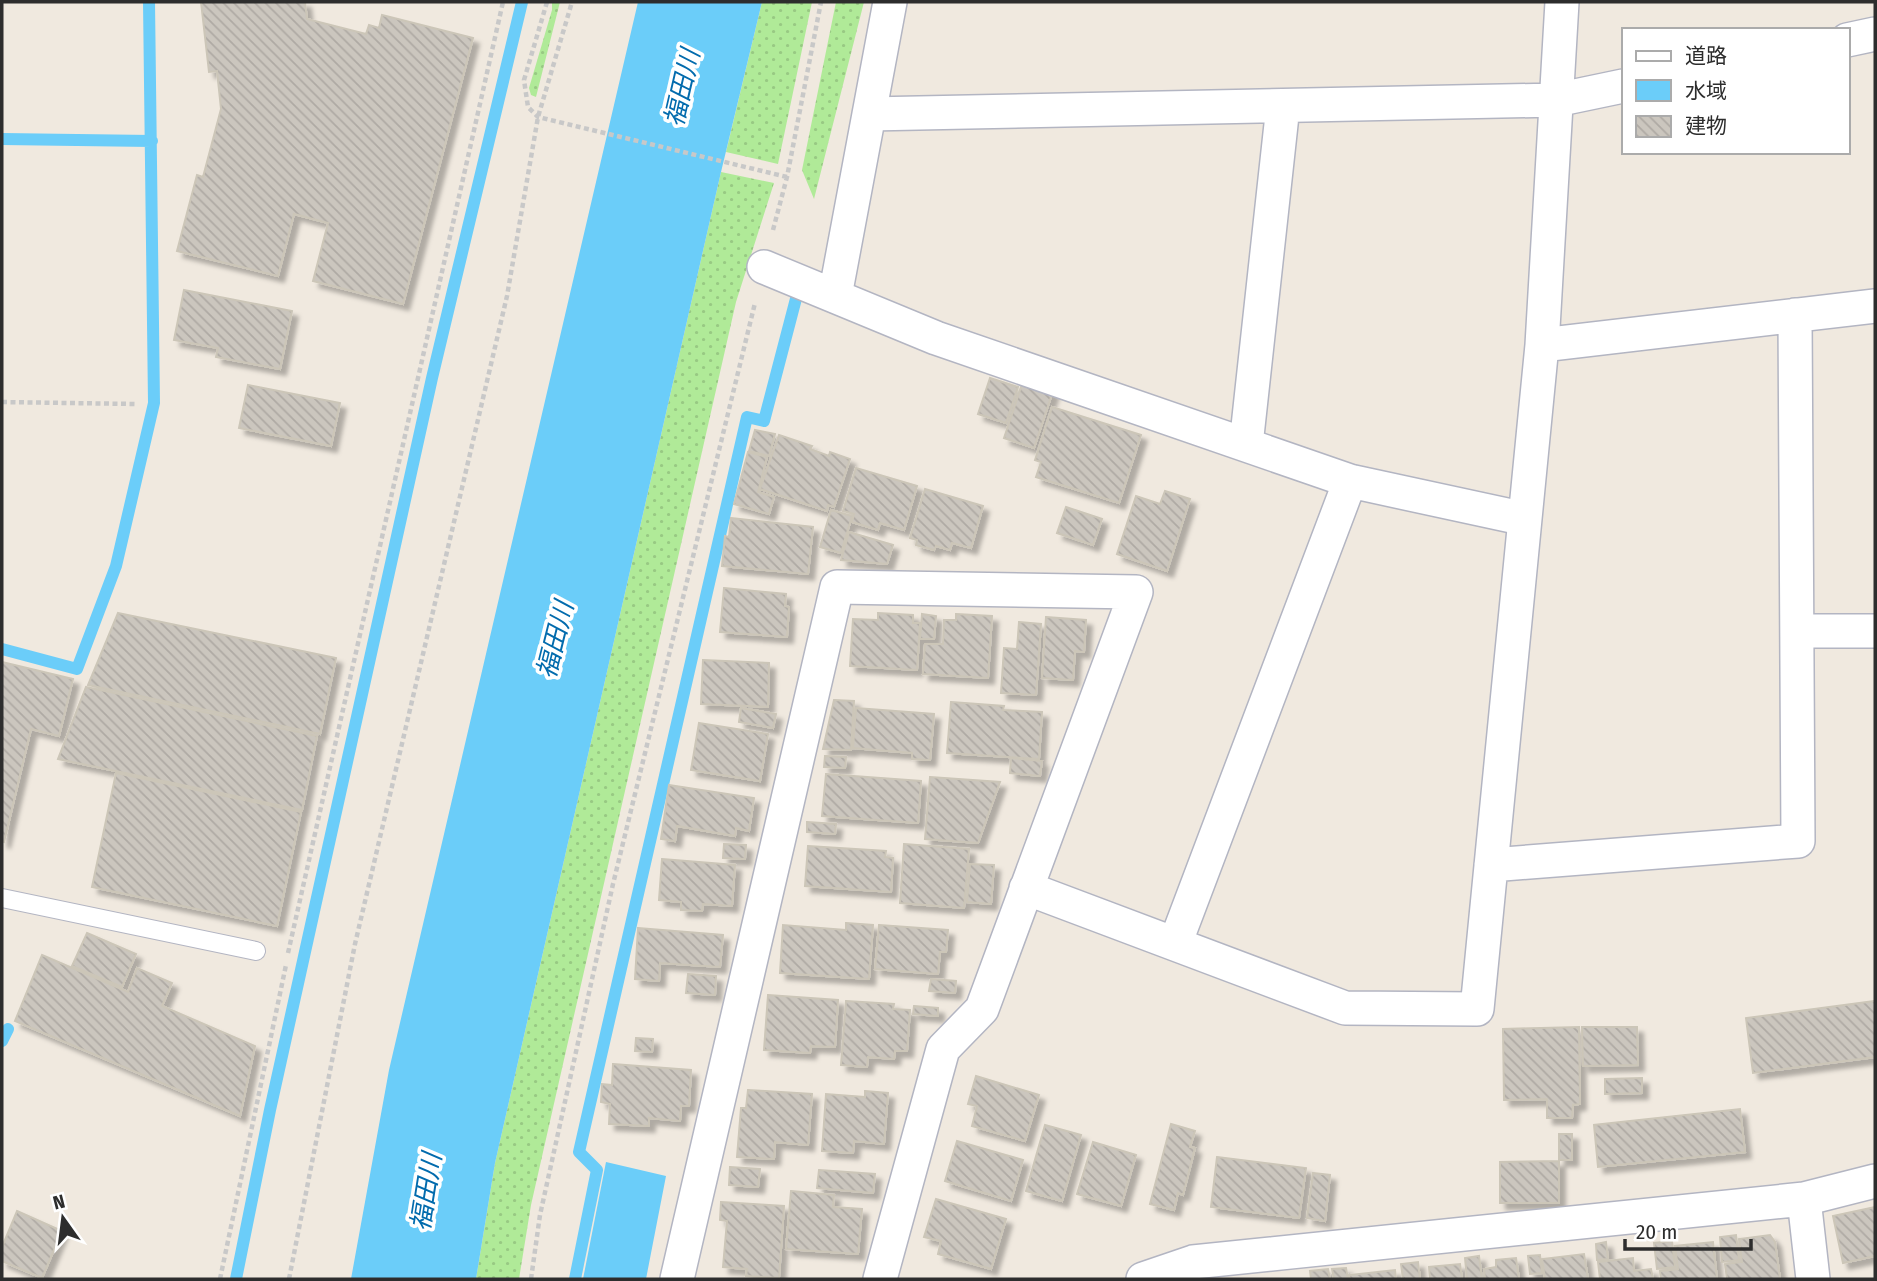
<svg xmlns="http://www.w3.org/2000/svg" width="1877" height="1281" font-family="'Fira Sans Condensed','Noto Sans JP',sans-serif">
	<defs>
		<pattern id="grass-dots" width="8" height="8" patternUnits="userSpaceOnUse" patternTransform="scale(1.75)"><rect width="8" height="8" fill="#b0ea98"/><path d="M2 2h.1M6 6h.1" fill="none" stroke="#98c983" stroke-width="1.8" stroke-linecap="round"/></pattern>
		<pattern id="building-back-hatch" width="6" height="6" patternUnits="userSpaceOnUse" patternTransform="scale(1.75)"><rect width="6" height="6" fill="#cbc6be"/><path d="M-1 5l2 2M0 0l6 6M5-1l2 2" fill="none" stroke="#afaaa4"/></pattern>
		<filter id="shadow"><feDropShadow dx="6" dy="6" stdDeviation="2" flood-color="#0004"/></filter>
	</defs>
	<rect width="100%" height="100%" fill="#f0e9df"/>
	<path fill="url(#grass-dots)" d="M 552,2 L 560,2 L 536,97 L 531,95 L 529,88 L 552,10 Z
		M 762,2 L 812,2 L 778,164 L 726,152 Z
		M 836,2 L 864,2 L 814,199 L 802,170 Z
		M 721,172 L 774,183 L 736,302 L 531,1205 L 519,1279 L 476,1279 L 495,1163 Z"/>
	<path fill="#6bcdf9" d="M 638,2 L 762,2 L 721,172 L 495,1163 L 476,1279 L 351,1279 L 389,1070 Z
		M 606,1162 L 666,1176 L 646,1279 L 583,1279 Z"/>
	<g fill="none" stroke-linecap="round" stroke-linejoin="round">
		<path stroke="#6bcdf9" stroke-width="12" d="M 2,139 L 152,141
			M 2,649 L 77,669 L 116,566 L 154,403 L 149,2
			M 2,1041 L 8,1029
			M 236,1279 L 270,1110 L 432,378 L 522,2
			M 575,1279 L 597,1170 L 579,1152 L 747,417 L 764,421 L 798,291"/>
	</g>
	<path fill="url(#building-back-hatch)" stroke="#ccc6b8" stroke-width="2" filter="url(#shadow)" d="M 201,2 L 305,2 L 307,19 L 366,34 L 369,25 L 379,28 L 382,15 L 473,38 L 403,304 L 313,281 L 328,223 L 294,214 L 278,276 L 177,251 L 197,175 L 203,177 L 221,109 L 217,71 L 209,72 Z
		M 184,290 L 292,311 L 280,369 L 216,357 L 218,348 L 174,340 Z
		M 990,378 L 1018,387 L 1006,423 L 978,414 Z
		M 1023,381 L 1053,391 L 1034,448 L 1004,438 Z
		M 248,385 L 340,403 L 331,446 L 239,428 Z
		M 1052,407 L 1141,435 L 1119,503 L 1036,477 L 1041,462 L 1035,460 Z
		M 755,430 L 775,434 L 769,456 L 749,451 Z
		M 779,435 L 812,446 L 810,449 L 829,456 L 830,452 L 850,459 L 834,507 L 828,505 L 827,511 L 760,489 Z
		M 748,452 L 767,457 L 758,492 L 774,497 L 769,514 L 734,504 Z
		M 856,468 L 917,486 L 904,530 L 880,523 L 878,530 L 852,522 L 854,514 L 843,511 Z
		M 925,489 L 983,506 L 971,548 L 952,543 L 950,550 L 936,546 L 934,550 L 916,545 L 917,540 L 910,538 Z
		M 1165,491 L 1190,499 L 1167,571 L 1117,554 L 1136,496 L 1160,504 Z
		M 1066,507 L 1102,519 L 1093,545 L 1057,533 Z
		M 831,510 L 852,516 L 841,553 L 820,547 Z
		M 731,518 L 813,527 L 808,574 L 722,566 L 725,536 L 729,537 Z
		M 849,532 L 893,545 L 887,564 L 841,560 Z
		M 724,588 L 786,594 L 785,606 L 789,607 L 787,637 L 720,632 Z
		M 118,613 L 336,658 L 320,734 L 88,685 Z
		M 878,613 L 913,615 L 913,623 L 920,623 L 917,670 L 850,666 L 853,619 L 878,620 Z
		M 922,614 L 936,616 L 934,639 L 920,639 Z
		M 956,614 L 992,616 L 988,678 L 923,674 L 925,644 L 943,644 L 944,620 L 956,620 Z
		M 1046,617 L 1086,620 L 1084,652 L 1075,651 L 1073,680 L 1042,678 Z
		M 1019,622 L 1041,624 L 1036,695 L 1001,693 L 1004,648 L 1017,649 Z
		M 703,660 L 769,663 L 768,707 L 701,704 Z
		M 2,662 L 73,679 L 59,736 L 31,729 L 4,842 L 2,841 Z
		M 86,687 L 317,736 L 302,810 L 58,759 Z
		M 834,700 L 854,701 L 851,750 L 823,749 Z
		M 951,702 L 1004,706 L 1003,710 L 1042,712 L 1039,759 L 947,753 Z
		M 741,708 L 776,714 L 773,728 L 739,722 Z
		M 856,708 L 934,714 L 930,760 L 912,759 L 912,753 L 853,748 Z
		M 699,723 L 768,734 L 760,781 L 691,770 Z
		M 825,756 L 846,757 L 845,768 L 824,767 Z
		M 1011,758 L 1042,761 L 1040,776 L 1010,773 Z
		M 116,773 L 301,812 L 277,926 L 92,887 Z
		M 826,774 L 921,781 L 918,823 L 822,816 Z
		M 930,777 L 1000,782 L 978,843 L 925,839 Z
		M 669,785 L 754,798 L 749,831 L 736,828 L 735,836 L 677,826 L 675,841 L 661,839 Z
		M 807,822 L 836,824 L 835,834 L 807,832 Z
		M 724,844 L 746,845 L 745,859 L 723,858 Z
		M 904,844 L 969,849 L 964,908 L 900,903 Z
		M 808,846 L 886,851 L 885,857 L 893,858 L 891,892 L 805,886 Z
		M 662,859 L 735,865 L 732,906 L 703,904 L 702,911 L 681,910 L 681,902 L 659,900 Z
		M 970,864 L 994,865 L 991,904 L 967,902 Z
		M 846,923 L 873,925 L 869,979 L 780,973 L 783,925 L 846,930 Z
		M 879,925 L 948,930 L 946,952 L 940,952 L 938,974 L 875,969 Z
		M 638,928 L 723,935 L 720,967 L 660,963 L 659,981 L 635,979 Z
		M 87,933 L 136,954 L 122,987 L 72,966 Z
		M 42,955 L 128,992 L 137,968 L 172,983 L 162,1006 L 255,1046 L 240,1116 L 15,1021 Z
		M 688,974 L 716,976 L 715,995 L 686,993 Z
		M 931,979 L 956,981 L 955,993 L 929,991 Z
		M 768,995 L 838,1000 L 835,1047 L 811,1046 L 810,1053 L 764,1050 Z
		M 846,1001 L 894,1004 L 893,1009 L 910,1010 L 907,1051 L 895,1051 L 894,1059 L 868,1057 L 867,1067 L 841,1065 Z
		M 1875,1001 L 1875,1057 L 1753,1073 L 1746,1018 Z
		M 914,1006 L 938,1008 L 938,1016 L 913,1014 Z
		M 1579,1027 L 1580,1104 L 1573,1105 L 1572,1118 L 1547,1118 L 1547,1099 L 1504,1100 L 1503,1029 Z
		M 1582,1027 L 1637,1027 L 1638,1065 L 1583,1066 Z
		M 636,1038 L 653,1039 L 652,1052 L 635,1051 Z
		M 613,1064 L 691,1070 L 689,1106 L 681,1106 L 680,1121 L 649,1118 L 649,1126 L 609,1124 L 610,1104 L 601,1102 L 602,1084 L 612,1085 Z
		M 976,1076 L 1039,1095 L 1025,1141 L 972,1126 L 977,1106 L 968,1104 Z
		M 1642,1078 L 1642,1093 L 1605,1094 L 1605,1079 Z
		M 748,1090 L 812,1094 L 808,1145 L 775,1142 L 774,1159 L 737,1157 L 741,1108 L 746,1108 Z
		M 865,1091 L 888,1093 L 884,1144 L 854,1141 L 853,1153 L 822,1151 L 826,1094 L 865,1097 Z
		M 1740,1109 L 1745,1152 L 1598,1167 L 1594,1125 Z
		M 1171,1124 L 1195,1131 L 1190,1147 L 1195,1148 L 1183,1195 L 1178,1193 L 1174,1210 L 1150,1204 Z
		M 1045,1125 L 1081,1135 L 1062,1201 L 1026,1191 Z
		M 1559,1134 L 1572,1134 L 1572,1160 L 1559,1160 Z
		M 957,1141 L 1023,1160 L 1011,1201 L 945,1181 Z
		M 1093,1142 L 1136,1155 L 1121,1206 L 1077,1194 Z
		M 1217,1157 L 1306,1168 L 1299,1218 L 1211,1207 Z
		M 1559,1161 L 1559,1203 L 1500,1203 L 1500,1162 Z
		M 730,1167 L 760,1169 L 758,1187 L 729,1185 Z
		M 819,1170 L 875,1174 L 873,1193 L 817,1188 Z
		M 1313,1173 L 1330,1175 L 1325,1221 L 1307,1218 Z
		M 791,1191 L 834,1195 L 833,1207 L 862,1209 L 858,1254 L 786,1249 Z
		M 936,1199 L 1006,1219 L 991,1269 L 938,1254 L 941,1241 L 924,1237 Z
		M 721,1202 L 784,1206 L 779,1278 L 746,1276 L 747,1269 L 723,1267 L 727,1221 L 720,1220 Z
		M 1875,1207 L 1875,1256 L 1843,1263 L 1833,1216 Z
		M 17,1211 L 62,1231 L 42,1278 L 2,1261 L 2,1247 Z
		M 1736,1235 L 1739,1260 L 1722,1262 L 1720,1237 Z
		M 1770,1235 L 1775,1242 L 1780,1279 L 1727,1279 L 1725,1264 L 1742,1262 L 1739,1239 Z
		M 1672,1241 L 1675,1267 L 1657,1269 L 1654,1243 Z
		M 1606,1242 L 1608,1259 L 1597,1260 L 1596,1244 Z
		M 1713,1242 L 1717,1279 L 1661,1279 L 1660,1271 L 1678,1269 L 1675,1246 Z
		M 1584,1254 L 1588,1279 L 1540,1279 L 1545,1279 L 1542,1259 Z
		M 1540,1255 L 1542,1273 L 1530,1274 L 1528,1256 Z
		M 1479,1256 L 1482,1279 L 1467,1279 L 1465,1258 Z
		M 1516,1258 L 1519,1279 L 1485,1279 L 1484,1269 L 1496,1267 L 1496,1260 Z
		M 1633,1258 L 1634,1271 L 1651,1269 L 1653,1279 L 1600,1279 L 1598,1262 Z
		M 1418,1262 L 1420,1279 L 1403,1279 L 1401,1264 Z
		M 1460,1264 L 1462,1279 L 1430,1279 L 1429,1267 Z
		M 1346,1268 L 1348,1279 L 1334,1279 L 1332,1269 Z
		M 1328,1269 L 1330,1279 L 1311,1279 L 1310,1271 Z
		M 1395,1270 L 1396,1279 L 1350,1279 L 1349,1275 Z"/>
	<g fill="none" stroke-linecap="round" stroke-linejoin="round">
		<defs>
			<path id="service" d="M 2,898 L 256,951"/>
			<path id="minor" d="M 1847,40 L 1875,34
				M 869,114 L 1556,100 L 1623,86
				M 764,267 L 936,338 L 1350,481 L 1525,519
				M 835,296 L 890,2
				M 1542,345 L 1562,2
				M 1246,445 L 1283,106
				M 1797,631 L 1875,631
				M 1491,865 L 1798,841 L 1795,315
				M 1026,888 L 1345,1008 L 1477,1009 L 1542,345 L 1875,306
				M 1175,944 L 1350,481
				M 1804,1199 L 1875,1181
				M 677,1279 L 837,587 L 1136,592 L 982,1009 L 943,1049 L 880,1279
				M 1143,1279 L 1193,1262 L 1804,1199 L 1813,1279"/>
		</defs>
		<use href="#service" stroke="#b3b5c2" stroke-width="20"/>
		<use href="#minor" stroke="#b3b5c2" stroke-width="36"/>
		<path stroke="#c8c8c8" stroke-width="4.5" stroke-dasharray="5 3.5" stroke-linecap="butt" d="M 547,2 L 524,80 L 528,107 L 538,117 L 787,177
			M 773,230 L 787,177 L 821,2
			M 2,402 L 137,404
			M 288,953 L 503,2
			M 220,1279 L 286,965
			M 289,1279 L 355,944 L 507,296 L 538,117 L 572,2
			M 531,1279 L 540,1215 L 613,884 L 755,303"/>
		<use href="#service" stroke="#fff" stroke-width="18"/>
		<use href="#minor" stroke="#fff" stroke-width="33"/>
	</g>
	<g text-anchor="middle" stroke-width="7" stroke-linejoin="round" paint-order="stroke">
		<g font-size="26" font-style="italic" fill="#026bad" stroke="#fff">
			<text transform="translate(682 88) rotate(-77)" y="9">福田川</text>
			<text transform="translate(555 640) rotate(-76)" y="9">福田川</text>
			<text transform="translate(426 1192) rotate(-81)" y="9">福田川</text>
		</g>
	</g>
	<rect width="1877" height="1281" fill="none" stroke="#2d2d2d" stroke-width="7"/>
	<rect x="1622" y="28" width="228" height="126" fill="#ffffff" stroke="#ababab" stroke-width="2"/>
	<rect x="1636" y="51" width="35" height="10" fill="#ffffff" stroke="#ababab" stroke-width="2"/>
	<text x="1685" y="63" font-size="21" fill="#2d2d2d">道路</text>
	<rect x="1636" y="80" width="35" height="21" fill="#6bcdf9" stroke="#ababab" stroke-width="2"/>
	<text x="1685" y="98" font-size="21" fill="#2d2d2d">水域</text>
	<rect x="1636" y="116" width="35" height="21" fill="url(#building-back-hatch)" stroke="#ababab" stroke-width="2"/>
	<text x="1685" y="133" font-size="21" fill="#2d2d2d">建物</text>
	<g transform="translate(63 1218) rotate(346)" stroke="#ffffff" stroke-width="5" paint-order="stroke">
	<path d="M0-5L12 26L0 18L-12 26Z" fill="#2d2d2d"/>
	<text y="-10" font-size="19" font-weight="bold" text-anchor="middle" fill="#2d2d2d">N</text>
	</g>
	<path d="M1625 1239v10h126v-10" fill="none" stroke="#2d2d2d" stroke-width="3.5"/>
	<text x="1636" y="1239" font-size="21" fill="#2d2d2d" stroke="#ffffff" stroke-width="5" paint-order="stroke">20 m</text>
</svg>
